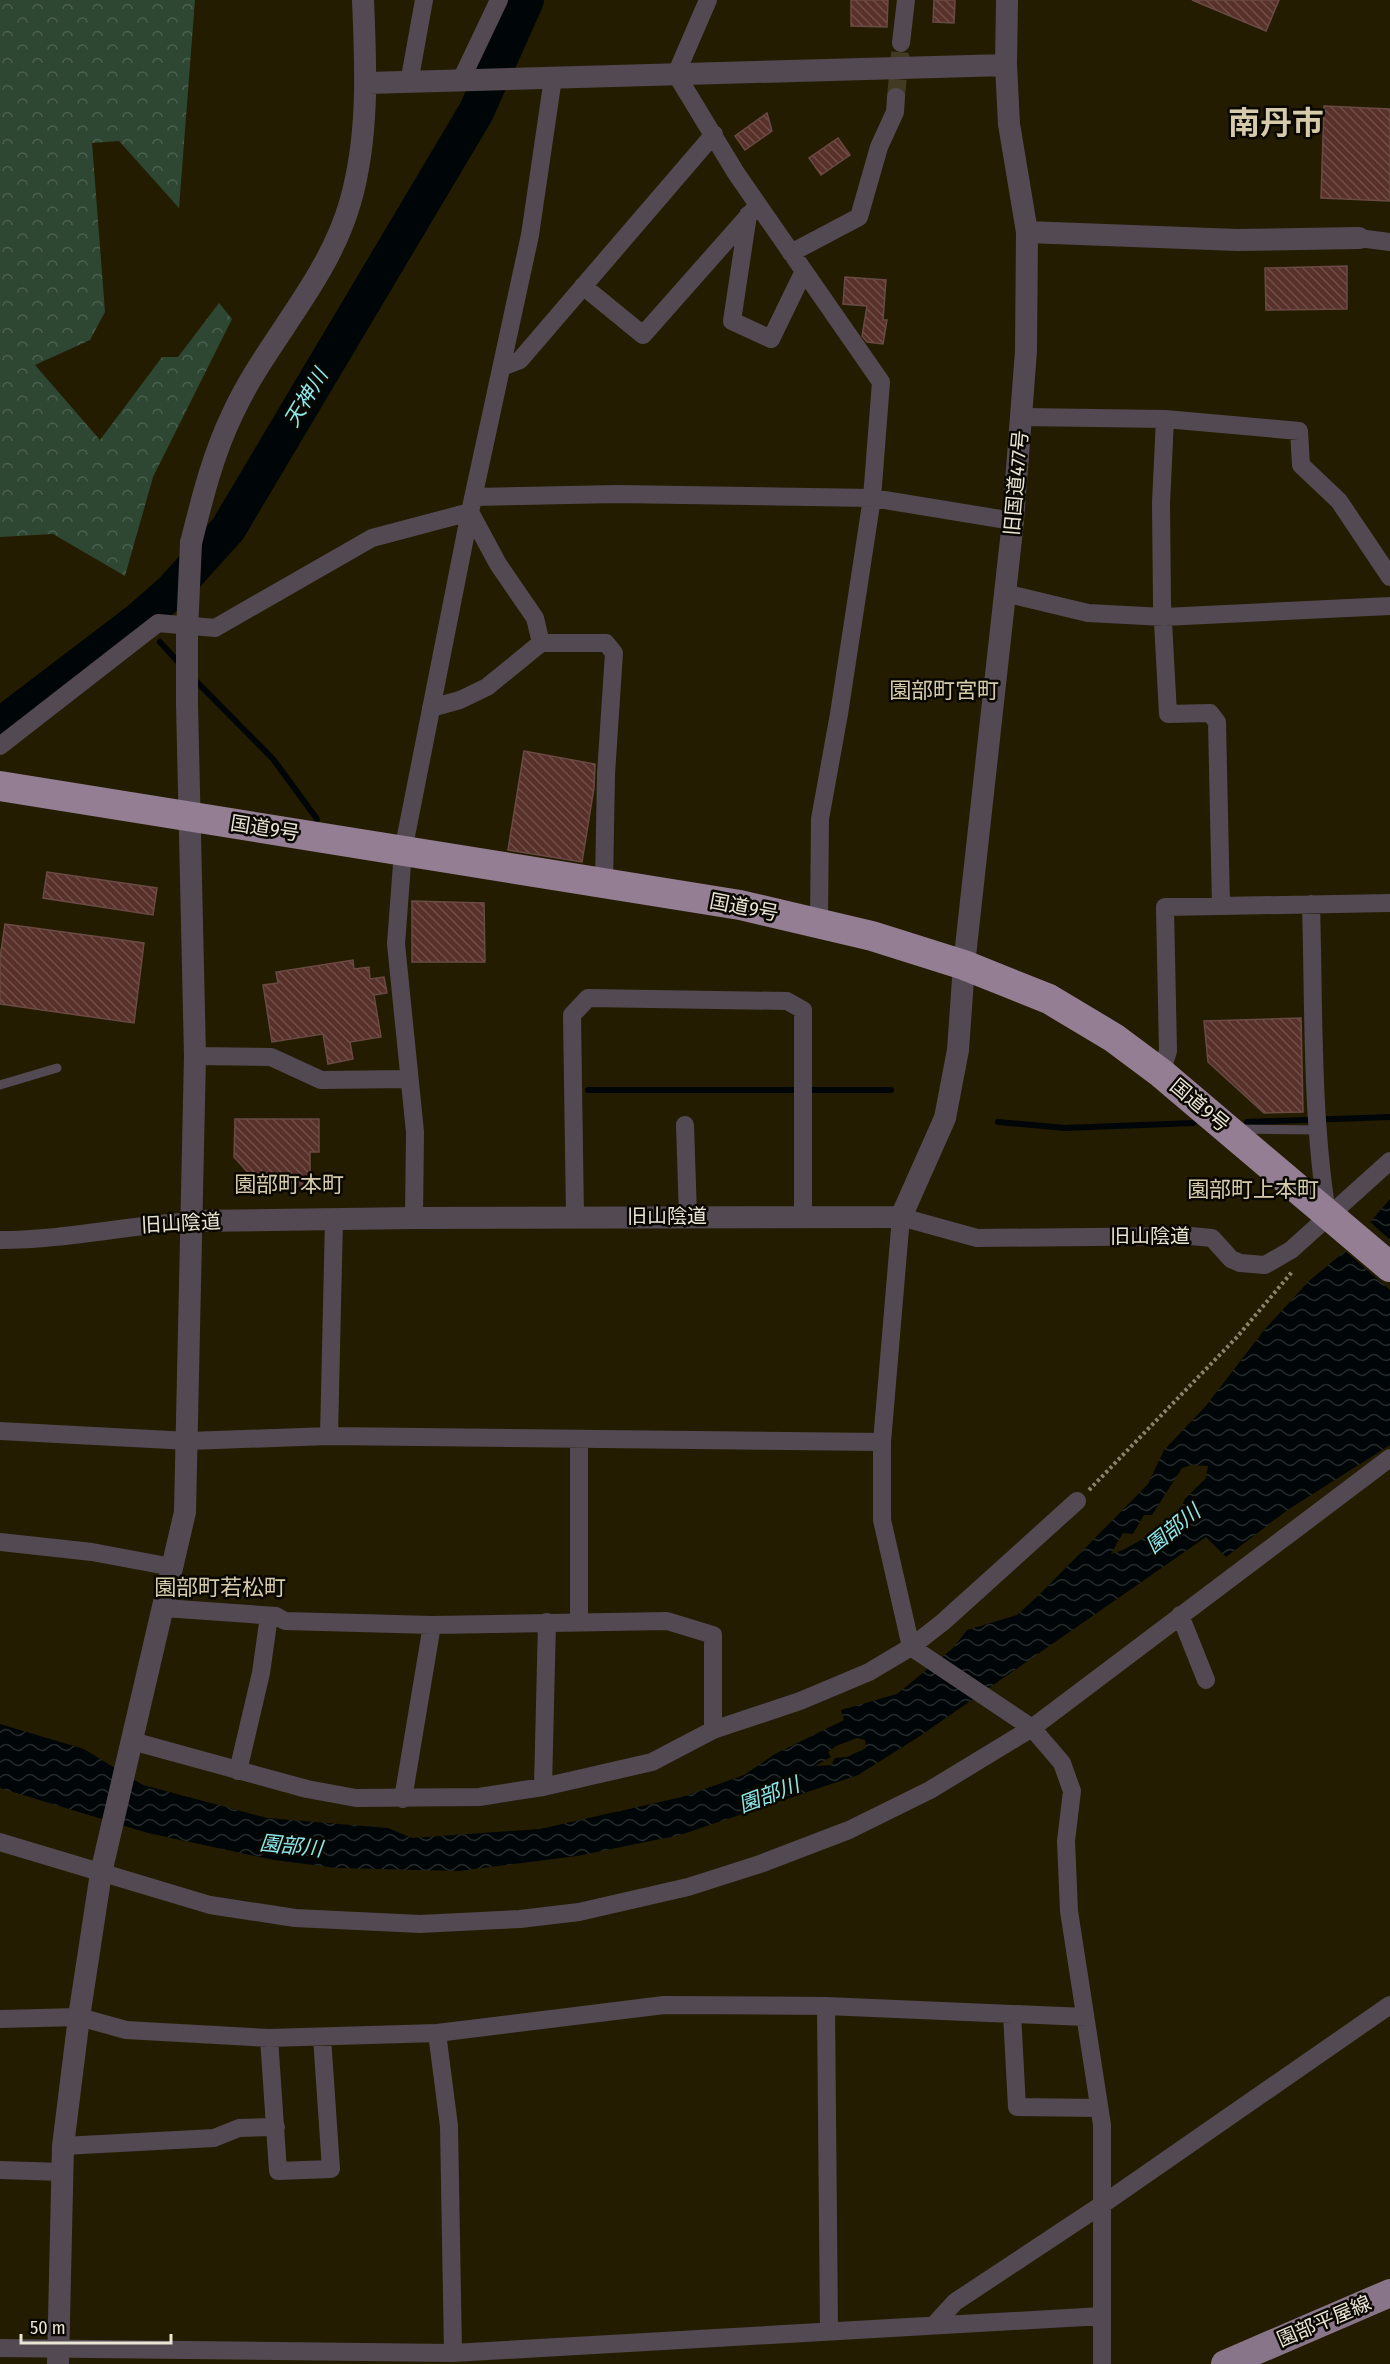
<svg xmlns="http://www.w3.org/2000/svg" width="1390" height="2364" font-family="'Fira Sans Condensed','Noto Sans JP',sans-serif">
	<defs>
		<pattern id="forest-crowns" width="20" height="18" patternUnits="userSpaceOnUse" patternTransform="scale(1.5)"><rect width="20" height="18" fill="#2d4732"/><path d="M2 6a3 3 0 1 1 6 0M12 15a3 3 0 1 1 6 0" fill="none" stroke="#4b614f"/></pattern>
		<pattern id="water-waves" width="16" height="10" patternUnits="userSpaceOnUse" patternTransform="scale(1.5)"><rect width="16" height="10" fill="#000607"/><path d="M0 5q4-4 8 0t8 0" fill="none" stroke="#252a2a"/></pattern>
		<pattern id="building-back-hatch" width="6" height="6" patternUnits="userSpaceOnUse" patternTransform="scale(1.5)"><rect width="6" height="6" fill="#58312a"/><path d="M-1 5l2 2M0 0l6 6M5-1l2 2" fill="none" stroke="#704f48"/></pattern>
	</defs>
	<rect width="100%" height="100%" fill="#241c01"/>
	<path fill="url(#forest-crowns)" d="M 0,0 L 195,0 L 179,208 L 119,141 L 92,143 L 105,312 L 90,340 L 35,365 L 100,440 L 162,357 L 178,357 L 219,303 L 232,319 L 153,477 L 125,576 L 53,534 L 0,537 Z"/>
	<path fill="url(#water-waves)" fill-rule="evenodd" d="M 1390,1199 L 1390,1445 L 1289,1509 L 1226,1557 L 1206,1537 L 920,1736 L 858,1775 L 680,1835 L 577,1856 L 459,1871 L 337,1868 L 274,1860 L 148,1833 L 0,1788 L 0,1724 L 84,1749 L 143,1785 L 267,1818 L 388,1828 L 412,1838 L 540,1829 L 682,1797 L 744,1775 L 775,1754 L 844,1720 L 841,1710 L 897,1694 L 953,1648 L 967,1630 L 1017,1615 L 1039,1595 L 1148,1484 L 1164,1450 L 1205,1407 L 1265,1329 L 1310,1280 L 1343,1253 ZM 1191,1465 L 1208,1466 L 1206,1478 L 1185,1499 L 1175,1521 L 1123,1550 L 1111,1554 L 1123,1533 L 1133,1534 L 1144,1515 L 1152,1515 L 1182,1468 ZM 857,1738 L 865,1740 L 866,1748 L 847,1757 L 835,1758 L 831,1765 L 815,1766 L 831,1757 L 828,1752 L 836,1746 Z"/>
	<path fill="#241c01" d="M 1368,1220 L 1390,1240 L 1390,1290 L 1343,1249 Z"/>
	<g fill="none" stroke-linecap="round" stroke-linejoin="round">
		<path stroke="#000607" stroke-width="6" d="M 139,620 L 140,622
			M 160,642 L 180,664
			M 193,678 L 273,759 L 317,819
			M 588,1090 L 891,1090
			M 998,1122 L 1065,1128 L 1194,1123
			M 1247,1122 L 1390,1117"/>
		<path stroke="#000607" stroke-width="36" d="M 0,726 L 139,620 L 172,591 L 228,529 L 476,112 L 526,0"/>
	</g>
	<path fill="url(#building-back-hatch)" stroke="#694a44" stroke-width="1.5" d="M 851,0 L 888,0 L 887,27 L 851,26 Z
		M 934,0 L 955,0 L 954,23 L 933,22 Z
		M 1192,0 L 1279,0 L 1266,31 Z
		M 1324,106 L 1390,109 L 1390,201 L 1321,198 Z
		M 767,113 L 772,131 L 745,150 L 735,136 Z
		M 838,138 L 850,155 L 821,175 L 809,158 Z
		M 1347,266 L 1347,309 L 1266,310 L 1265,268 Z
		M 845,277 L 886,280 L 883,320 L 887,320 L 883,344 L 867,342 L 862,336 L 867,306 L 843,304 Z
		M 524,751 L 595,764 L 594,788 L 582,862 L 508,850 Z
		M 47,872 L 157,888 L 153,915 L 43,898 Z
		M 412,901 L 484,903 L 485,962 L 412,962 Z
		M 5,924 L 144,943 L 134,1023 L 0,1004 L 0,958 Z
		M 353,960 L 354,969 L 369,967 L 370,979 L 384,977 L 387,993 L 374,995 L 381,1037 L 350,1042 L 353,1059 L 328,1064 L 323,1034 L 272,1042 L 263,985 L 278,983 L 276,972 Z
		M 1301,1018 L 1303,1112 L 1264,1113 L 1208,1062 L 1204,1021 Z
		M 235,1119 L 319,1119 L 319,1152 L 310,1152 L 310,1189 L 262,1188 L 234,1157 Z"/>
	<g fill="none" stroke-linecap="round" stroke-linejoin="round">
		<path stroke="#423a21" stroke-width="18" stroke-dasharray="18 9" stroke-linecap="butt" d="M 896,97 L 901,43"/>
		<path stroke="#8a846e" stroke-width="4" stroke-dasharray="3 3" stroke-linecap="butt" d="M 1089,1490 L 1237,1337 L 1292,1272"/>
		<path stroke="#534953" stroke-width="9" d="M 0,1085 L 57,1068
			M 1240,1129 L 1318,1130"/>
		<path stroke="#534953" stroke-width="18" d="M 708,0 L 676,74 L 736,173 L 881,382 L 872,498 L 839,714 L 820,819 L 819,922
			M 901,43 L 906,0
			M 460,82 L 499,0
			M 409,83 L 424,0
			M 748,215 L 732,321 L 771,339 L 804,271
			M 1359,238 L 1390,242
			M 791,253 L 859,217 L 879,147 L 895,112 L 896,97
			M 583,286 L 643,335 L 758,205
			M 502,367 L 520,360 L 714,134
			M 1022,417 L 1165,419 L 1299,431 L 1301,465 L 1339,501 L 1390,577
			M 1165,419 L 1161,503 L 1162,604 L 1168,714 L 1210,713 L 1217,722 L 1221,906
			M 474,497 L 617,494 L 872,498 L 1013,521
			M 1005,593 L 1088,613 L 1164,617 L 1390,606
			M 431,708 L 460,700 L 487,687 L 541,643 L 606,643 L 614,653 L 606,774 L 604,883
			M 0,746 L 158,623 L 215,628 L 372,538 L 470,512 L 498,564 L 535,618 L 541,643
			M 1311,904 C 1314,1006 1311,1112 1327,1213
			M 195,1056 L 271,1057 L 321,1080 L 409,1079
			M 1161,1073 L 1168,1051 L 1165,907 L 1390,903
			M 685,1125 L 688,1216
			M 575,1217 L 572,1015 L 588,998 L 787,1001 L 803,1010 L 803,1217
			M 414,1218 L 415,1132 L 396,944 L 403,851 L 470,512 L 530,235 L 553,78
			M 0,1240 C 65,1240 129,1225 193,1221
			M 0,1431 L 189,1441 L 329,1436 L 882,1442
			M 329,1436 L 334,1219
			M 0,1542 L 92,1552 L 172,1567
			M 164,1608 L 276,1616 L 285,1621 L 432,1625 L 667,1621 L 713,1635 L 713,1730
			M 1180,1615 L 1206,1680
			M 579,1622 L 579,1439
			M 132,1741 L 307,1789 L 356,1798 L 479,1797 L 543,1787 L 652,1762 L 713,1730 L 800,1701 L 869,1672 L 911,1647 L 943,1622 L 1077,1501
			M 238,1771 L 261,1673 L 269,1616
			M 543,1787 L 547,1622
			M 403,1799 L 432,1625
			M 0,1842 L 210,1905 L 295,1918 L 420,1924 L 520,1919 L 579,1912 L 688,1887 L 760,1864 L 849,1830 L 930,1790 L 1032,1728 L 1390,1458
			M 826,2006 L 829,2331
			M 1012,2014 L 1017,2107 L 1099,2108
			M 0,2019 L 79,2017 L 126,2030 L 269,2038 L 437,2033 L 664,2005 L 826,2006 L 1085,2017
			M 437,2033 L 449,2126 L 453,2353
			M 269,2038 L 278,2171 L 331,2169 L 322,2037
			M 63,2146 L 214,2138 L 239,2128 L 276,2127
			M 0,2170 L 63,2172
			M 933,2326 L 955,2302 L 1103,2204 L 1390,2005
			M 0,2348 L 453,2353 L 1102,2316
			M 1102,2364 L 1102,2125 L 1069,1911 L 1066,1841 L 1072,1791 L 1062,1763 L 1032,1728 L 911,1647 L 882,1520 L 882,1442 L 901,1217 L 977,1238 L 1191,1236 L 1212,1238 L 1231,1259 L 1240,1263 L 1265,1265 L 1291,1250 L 1390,1161"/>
		<path stroke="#534953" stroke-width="22" d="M 367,83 L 1006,65
			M 1027,232 L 1237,240 L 1359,238
			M 191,543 C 202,499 213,454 233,413 C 267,340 327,282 350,203 C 369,137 366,68 363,0
			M 193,1221 L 414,1218 L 901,1217 L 945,1118 L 958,1050 L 964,965 L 1013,521 L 1026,351 L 1027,232 L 1009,124 L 1006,65 L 1007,0
			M 58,2364 L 63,2146 L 79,2017 L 101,1873 L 185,1512 L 195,1056 L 187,703"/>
		<path stroke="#897589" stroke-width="28" d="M 1225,2364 L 1390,2293"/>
		<path stroke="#947e94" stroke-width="30" d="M 0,786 L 740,905 L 872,936 L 964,965 L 1049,999 L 1114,1038 L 1161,1073 L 1390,1267"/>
		<path stroke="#534953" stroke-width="22" d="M 187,703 L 187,630 L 191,543"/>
	</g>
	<g text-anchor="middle" stroke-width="5" stroke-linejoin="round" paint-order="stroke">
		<g font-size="20" fill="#e9e4d4" stroke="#0a0701">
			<text transform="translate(1016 483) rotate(-85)" y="7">旧国道477号</text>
			<text transform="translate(265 828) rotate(9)" y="7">国道9号</text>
			<text transform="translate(744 907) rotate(11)" y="7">国道9号</text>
			<text transform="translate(1200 1105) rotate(40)" y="7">国道9号</text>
			<text x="667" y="1223">旧山陰道</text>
			<text transform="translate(181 1223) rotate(-3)" y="7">旧山陰道</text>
			<text x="1150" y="1243">旧山陰道</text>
			<text transform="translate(1324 2321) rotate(-23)" y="7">園部平屋線</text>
		</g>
		<g font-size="21" font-style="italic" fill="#8ce8ec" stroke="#0a0701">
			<text transform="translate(306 398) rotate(-59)" y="7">天神川</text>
			<text transform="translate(1173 1529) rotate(-39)" y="7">園部川</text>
			<text transform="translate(769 1795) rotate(-21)" y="7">園部川</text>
			<text transform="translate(291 1846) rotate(6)" y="7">園部川</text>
		</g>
		<g font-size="22" fill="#d5cbab" stroke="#0a0701">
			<text x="944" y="698">園部町宮町</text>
			<text x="289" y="1192">園部町本町</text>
			<text x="1253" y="1197">園部町上本町</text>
			<text x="220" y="1595">園部町若松町</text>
		</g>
		<g font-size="32" font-weight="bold" fill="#d5cbab" stroke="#0a0701">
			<text x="1276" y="134">南丹市</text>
		</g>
	</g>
	<path d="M21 2334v9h150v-9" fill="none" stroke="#e9e4d4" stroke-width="3"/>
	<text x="30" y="2334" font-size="18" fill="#e9e4d4" stroke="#0a0701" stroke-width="4.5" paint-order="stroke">50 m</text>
</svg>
